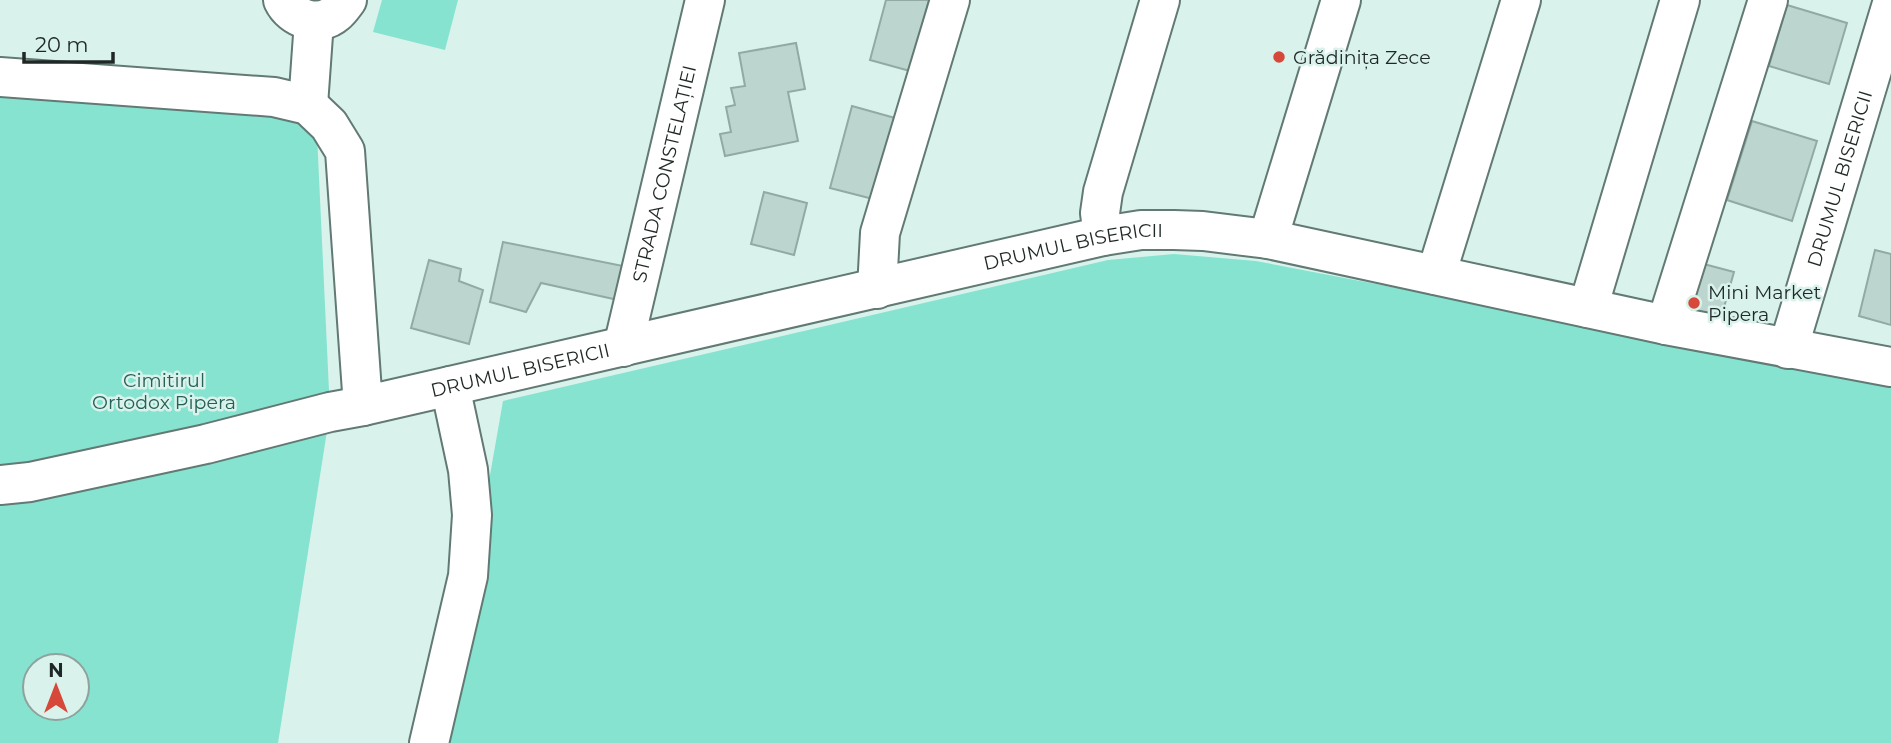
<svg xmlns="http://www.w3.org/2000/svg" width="1891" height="743" font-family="Montserrat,sans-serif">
	<rect width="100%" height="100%" fill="#d9f3ec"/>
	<path fill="#86e3d0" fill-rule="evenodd" d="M 382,0 L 458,0 L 445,50 L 373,32 Z
		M 0,89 L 316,113 L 330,412 L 278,743 L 0,743 ZM 35,666 L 77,666 L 77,708 L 35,708 Z
		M 1174,254 L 1256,261 L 1891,383 L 1891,743 L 443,743 L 503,401 L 1108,260 Z"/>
	<path fill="#bcd5cf" stroke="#92aaa4" stroke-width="2" d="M 886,0 L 929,0 L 910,71 L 870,60 Z
		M 1787,5 L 1847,23 L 1829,84 L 1769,66 Z
		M 796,43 L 805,89 L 788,92 L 798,141 L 725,156 L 720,134 L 731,132 L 726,107 L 735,105 L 731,88 L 745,86 L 739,53 Z
		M 852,106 L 895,118 L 873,199 L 830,188 Z
		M 1752,121 L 1817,141 L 1792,221 L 1727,200 Z
		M 764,192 L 807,203 L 794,255 L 751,244 Z
		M 503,242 L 623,266 L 618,300 L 541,283 L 526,312 L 490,302 Z
		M 1875,250 L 1891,254 L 1891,325 L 1859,316 Z
		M 429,260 L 461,269 L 459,281 L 483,290 L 469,344 L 411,328 Z
		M 1700,263 L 1734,272 L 1721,318 L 1687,308 Z"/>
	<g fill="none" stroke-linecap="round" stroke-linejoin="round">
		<defs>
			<g id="minor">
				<path d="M 283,0 C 292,19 319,28 336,13 C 340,10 344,4 347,0"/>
				<path id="s1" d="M 0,77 L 274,97 L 308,105 L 329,125 L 345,151 L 363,406 L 1103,236 L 1141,230 L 1174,230 L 1203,231 L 1268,239 L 1666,325 L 1891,367"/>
				<path d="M 308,105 L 314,21"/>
				<path d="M 1103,236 L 1100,213 L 1103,192 L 1160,0"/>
				<path d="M 1268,239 L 1341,0"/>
				<path d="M 1436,275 L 1521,0"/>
				<path d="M 877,289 L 880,233 L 950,0"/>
				<path d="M 1588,308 L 1680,0"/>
				<path d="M 1666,325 L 1768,0"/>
				<path id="s2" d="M 623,347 L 705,0"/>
				<path id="s3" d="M 1788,349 L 1891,7"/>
				<path d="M 0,485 L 30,482 L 206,444 L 330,412 L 363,406"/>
				<path d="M 429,743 L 468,576 L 472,515 L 468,470 L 450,386"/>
			</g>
		</defs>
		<use href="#minor" stroke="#627974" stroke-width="42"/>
		<use href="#minor" stroke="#fff" stroke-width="38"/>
	</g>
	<g fill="#d6493a" stroke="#d9f3ec" stroke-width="2.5">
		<circle cx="1279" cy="57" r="7"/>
		<circle cx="1694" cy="303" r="7"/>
	</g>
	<g text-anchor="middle" stroke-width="5" stroke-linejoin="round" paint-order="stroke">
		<g font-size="19" fill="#1f2826" stroke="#d9f3ec" text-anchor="start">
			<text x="1293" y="64">Grădinița Zece</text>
			<text x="1708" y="299">Mini Market<tspan x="1708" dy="22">Pipera</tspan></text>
		</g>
		<g font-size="19" fill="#1f2826" stroke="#d9f3ec">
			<text dy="7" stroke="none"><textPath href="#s2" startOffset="178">STRADA CONSTELAȚIEI</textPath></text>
			<text dy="7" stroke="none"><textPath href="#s3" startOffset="178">DRUMUL BISERICII</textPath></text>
			<text dy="7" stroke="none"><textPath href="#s1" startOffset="1353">DRUMUL BISERICII</textPath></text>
			<text dy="7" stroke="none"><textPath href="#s1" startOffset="786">DRUMUL BISERICII</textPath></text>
		</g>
		<g font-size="19" fill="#265f55" stroke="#d9f3ec">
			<text x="164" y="387">Cimitirul<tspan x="164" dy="22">Ortodox Pipera</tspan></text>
		</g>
	</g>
	<g transform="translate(56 687)"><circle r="33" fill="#d9f3ec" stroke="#8fa29d" stroke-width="2"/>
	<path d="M0-5L12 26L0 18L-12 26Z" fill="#d6493a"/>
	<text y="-10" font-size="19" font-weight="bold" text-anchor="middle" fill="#1f2826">N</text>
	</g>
	<path d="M24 52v10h89v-10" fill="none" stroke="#1f2826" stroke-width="3.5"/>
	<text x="35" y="52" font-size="21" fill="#1f2826" stroke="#d9f3ec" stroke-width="5" paint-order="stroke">20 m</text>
</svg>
